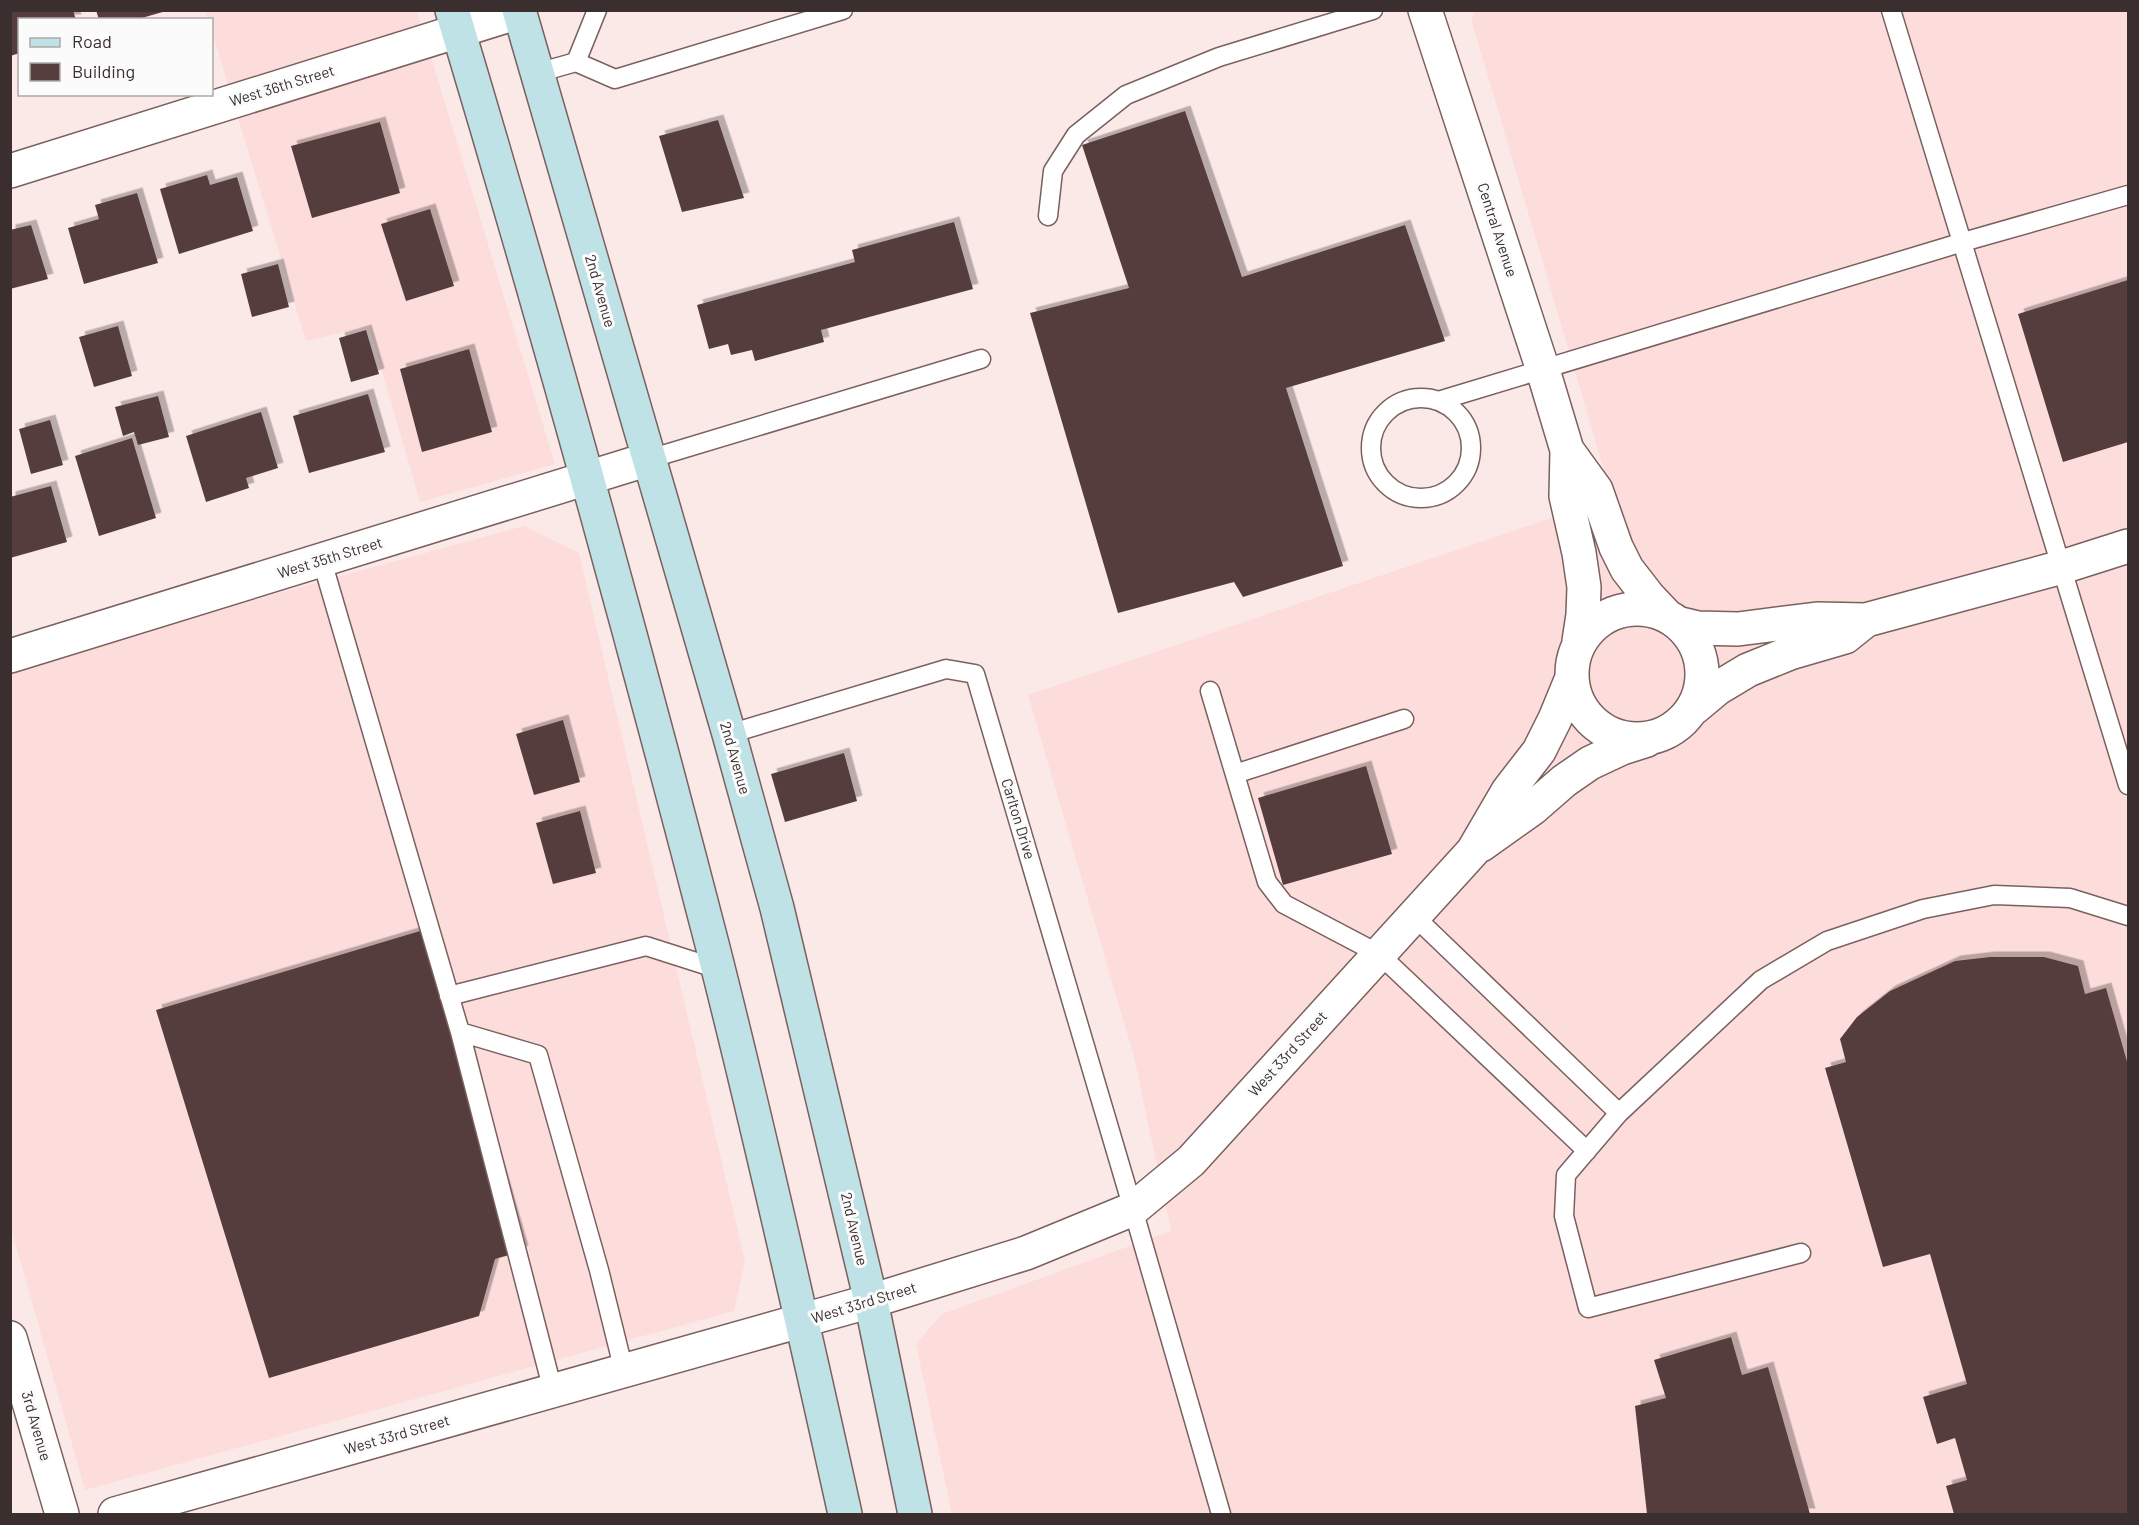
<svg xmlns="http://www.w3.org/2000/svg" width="2139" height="1525" font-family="Barlow,sans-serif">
	<defs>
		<filter id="shadow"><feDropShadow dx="5.5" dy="-5.5" stdDeviation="0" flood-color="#0004"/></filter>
	</defs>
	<rect width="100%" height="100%" fill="#fbe9e8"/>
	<path fill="#fddddb" d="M 205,11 L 417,11 L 555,464 L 420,502 L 369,326 L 306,341 L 212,32 L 212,20 L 208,19 Z
		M 1476,11 L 2128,11 L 2128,1514 L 952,1514 L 916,1344 L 942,1314 L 1171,1231 L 1134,1057 L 1028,695 L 1560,515 L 1611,494 L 1471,19 Z
		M 524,526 L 579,553 L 745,1261 L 734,1311 L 85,1490 L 11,1228 L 11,666 Z"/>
	<path fill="#563e3c" filter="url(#shadow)" d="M 10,10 L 73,10 L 76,20 L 20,20 L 20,53 L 10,56 Z
		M 96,10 L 166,10 L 166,11 L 135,20 L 99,20 Z
		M 1185,111 L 1242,277 L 1405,225 L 1445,341 L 1286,388 L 1343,566 L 1243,597 L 1234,582 L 1118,613 L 1030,313 L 1129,288 L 1082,145 Z
		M 718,120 L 744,198 L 682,212 L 659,136 Z
		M 380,122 L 400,193 L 312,218 L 291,146 Z
		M 207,175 L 210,185 L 237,177 L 253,231 L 179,254 L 160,189 Z
		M 137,193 L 158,263 L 84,284 L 68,228 L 99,219 L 95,205 Z
		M 430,209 L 454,286 L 406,301 L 381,224 Z
		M 954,222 L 973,289 L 821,330 L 824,342 L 755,361 L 752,350 L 731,355 L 728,344 L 709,349 L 697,305 L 855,262 L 852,250 Z
		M 31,225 L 48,279 L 10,289 L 10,230 Z
		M 278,264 L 289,307 L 252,317 L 241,274 Z
		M 2128,280 L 2128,442 L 2063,462 L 2018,314 Z
		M 118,326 L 132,376 L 94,387 L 79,337 Z
		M 366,330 L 379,374 L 351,382 L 339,338 Z
		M 469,349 L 492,432 L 422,452 L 400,369 Z
		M 368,394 L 385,452 L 309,473 L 293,416 Z
		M 158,396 L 169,437 L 138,445 L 134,432 L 123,436 L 115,407 Z
		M 261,412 L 278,468 L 246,478 L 249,488 L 206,502 L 186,436 Z
		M 50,420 L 63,465 L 31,474 L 19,429 Z
		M 132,438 L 156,518 L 99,536 L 75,456 Z
		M 51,486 L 67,542 L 10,558 L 10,497 Z
		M 563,720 L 580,782 L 534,795 L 516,734 Z
		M 844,753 L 857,801 L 785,822 L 771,774 Z
		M 1366,766 L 1392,854 L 1283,885 L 1258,798 Z
		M 580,811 L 596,873 L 553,884 L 536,823 Z
		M 430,928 L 523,1251 L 495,1259 L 479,1316 L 269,1378 L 156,1010 Z
		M 1990,957 L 2044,957 L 2078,966 L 2085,994 L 2106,988 L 2128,1065 L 2128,1514 L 1954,1514 L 1946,1486 L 1967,1480 L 1955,1438 L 1937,1444 L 1923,1397 L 1967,1384 L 1930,1254 L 1883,1267 L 1825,1068 L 1846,1062 L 1840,1039 L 1857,1017 L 1890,991 L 1955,961 Z
		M 1731,1337 L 1742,1375 L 1768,1367 L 1810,1514 L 1647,1514 L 1635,1406 L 1666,1398 L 1654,1360 Z"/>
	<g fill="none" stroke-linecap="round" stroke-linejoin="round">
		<defs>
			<path id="service" d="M 1891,10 L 2128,785
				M 576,62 L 597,10
				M 537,73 L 576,62 L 615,79 L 843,10
				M 1048,216 L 1053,171 L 1076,135 L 1126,95 L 1219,57 L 1373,10
				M1371 448a50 50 0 1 1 100 0a50 50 0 1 1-100 0Z
				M 1438,401 L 1963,242 L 2128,195
				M 649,459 L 981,359
				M 322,561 L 460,1032 L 538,1055 L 599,1270 L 624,1371
				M 1210,691 L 1267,882 L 1284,904 L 1379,954 L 1587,1151
				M 729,734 L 946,669 L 975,674 L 1133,1209 L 1221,1514
				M 1235,774 L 1404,719
				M 1414,916 L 1619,1113
				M 449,996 L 646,946 L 718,969
				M 460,1032 L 553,1391
				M 1801,1253 L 1588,1308 L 1564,1216 L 1566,1175 L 1619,1113 L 1761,980 L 1827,941 L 1923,909 L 1994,895 L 2070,898 L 2128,916"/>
			<path id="minor" d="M 1425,10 L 1543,370 L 1567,450 L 1566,496 L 1579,553 L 1584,587 L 1583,615 L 1579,641
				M 10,171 L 519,12
				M 1567,450 L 1596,490 L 1616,547 L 1627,569 L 1648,596 L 1665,614
				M1572 674a65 65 0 1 1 130 0a65 65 0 1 1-130 0Z
				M 1681,624 L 1698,628 L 1738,629 L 1817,619 L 1866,620 L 2062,567 L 2128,546
				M 10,656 L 649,459
				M 1694,708 L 1718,688 L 1748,670 L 1790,653 L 1845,637 L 1865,621
				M 1481,845 L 1533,808 L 1564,781 L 1590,763 L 1622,748 L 1647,740
				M 871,1301 L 1026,1253 L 1133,1209 L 1191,1161 L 1473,851 L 1508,791 L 1539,751 L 1555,719 L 1571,680
				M 10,1338 L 62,1514"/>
			<path id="tertiary" d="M 115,1514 L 871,1301"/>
			<path id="secondary" d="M 452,10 C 545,320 631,631 712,944 C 760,1133 803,1324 845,1514
				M 519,10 L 729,734 L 777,908 L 871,1301 L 915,1514"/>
		</defs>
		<use href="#service" stroke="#7a605e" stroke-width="21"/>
		<use href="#minor" stroke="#7a605e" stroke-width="36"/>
		<use href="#tertiary" stroke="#7a605e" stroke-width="36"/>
		<use href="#secondary" stroke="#7a605e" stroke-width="36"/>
		<use href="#service" stroke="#fff" stroke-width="18"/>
		<use href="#minor" stroke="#fff" stroke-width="33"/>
		<use href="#tertiary" stroke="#fff" stroke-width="33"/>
		<use href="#secondary" stroke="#bfe2e6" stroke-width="33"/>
	</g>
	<g text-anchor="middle" stroke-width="6" stroke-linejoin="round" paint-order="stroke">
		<g font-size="15" fill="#3a2e2e" stroke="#fbfbfb">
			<text transform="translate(282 86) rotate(-17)" y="5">West 36th Street</text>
			<text transform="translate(1497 230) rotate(72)" y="5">Central Avenue</text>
			<text transform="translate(600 291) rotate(74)" y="5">2nd Avenue</text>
			<text transform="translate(330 558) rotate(-17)" y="5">West 35th Street</text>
			<text transform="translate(735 758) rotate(74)" y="5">2nd Avenue</text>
			<text transform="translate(1018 819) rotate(73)" y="5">Carlton Drive</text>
			<text transform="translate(1288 1054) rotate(-48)" y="5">West 33rd Street</text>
			<text transform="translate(854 1229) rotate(77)" y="5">2nd Avenue</text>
			<text transform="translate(864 1303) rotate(-17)" y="5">West 33rd Street</text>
			<text transform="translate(36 1426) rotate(74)" y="5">3rd Avenue</text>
			<text transform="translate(397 1435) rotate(-16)" y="5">West 33rd Street</text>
		</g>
	</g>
	<rect width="2139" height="1525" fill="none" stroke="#3a2e2e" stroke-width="24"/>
	<rect x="18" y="18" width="195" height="78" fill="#fbfbfb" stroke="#aea9a9" stroke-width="1.5"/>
	<rect x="30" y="38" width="30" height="9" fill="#bfe2e6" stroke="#aea9a9" stroke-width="1.5"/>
	<text x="72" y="48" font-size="18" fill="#3a2e2e">Road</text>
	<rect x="30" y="63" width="30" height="18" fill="#563e3c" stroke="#aea9a9" stroke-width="1.5"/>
	<text x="72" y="78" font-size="18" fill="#3a2e2e">Building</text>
</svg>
